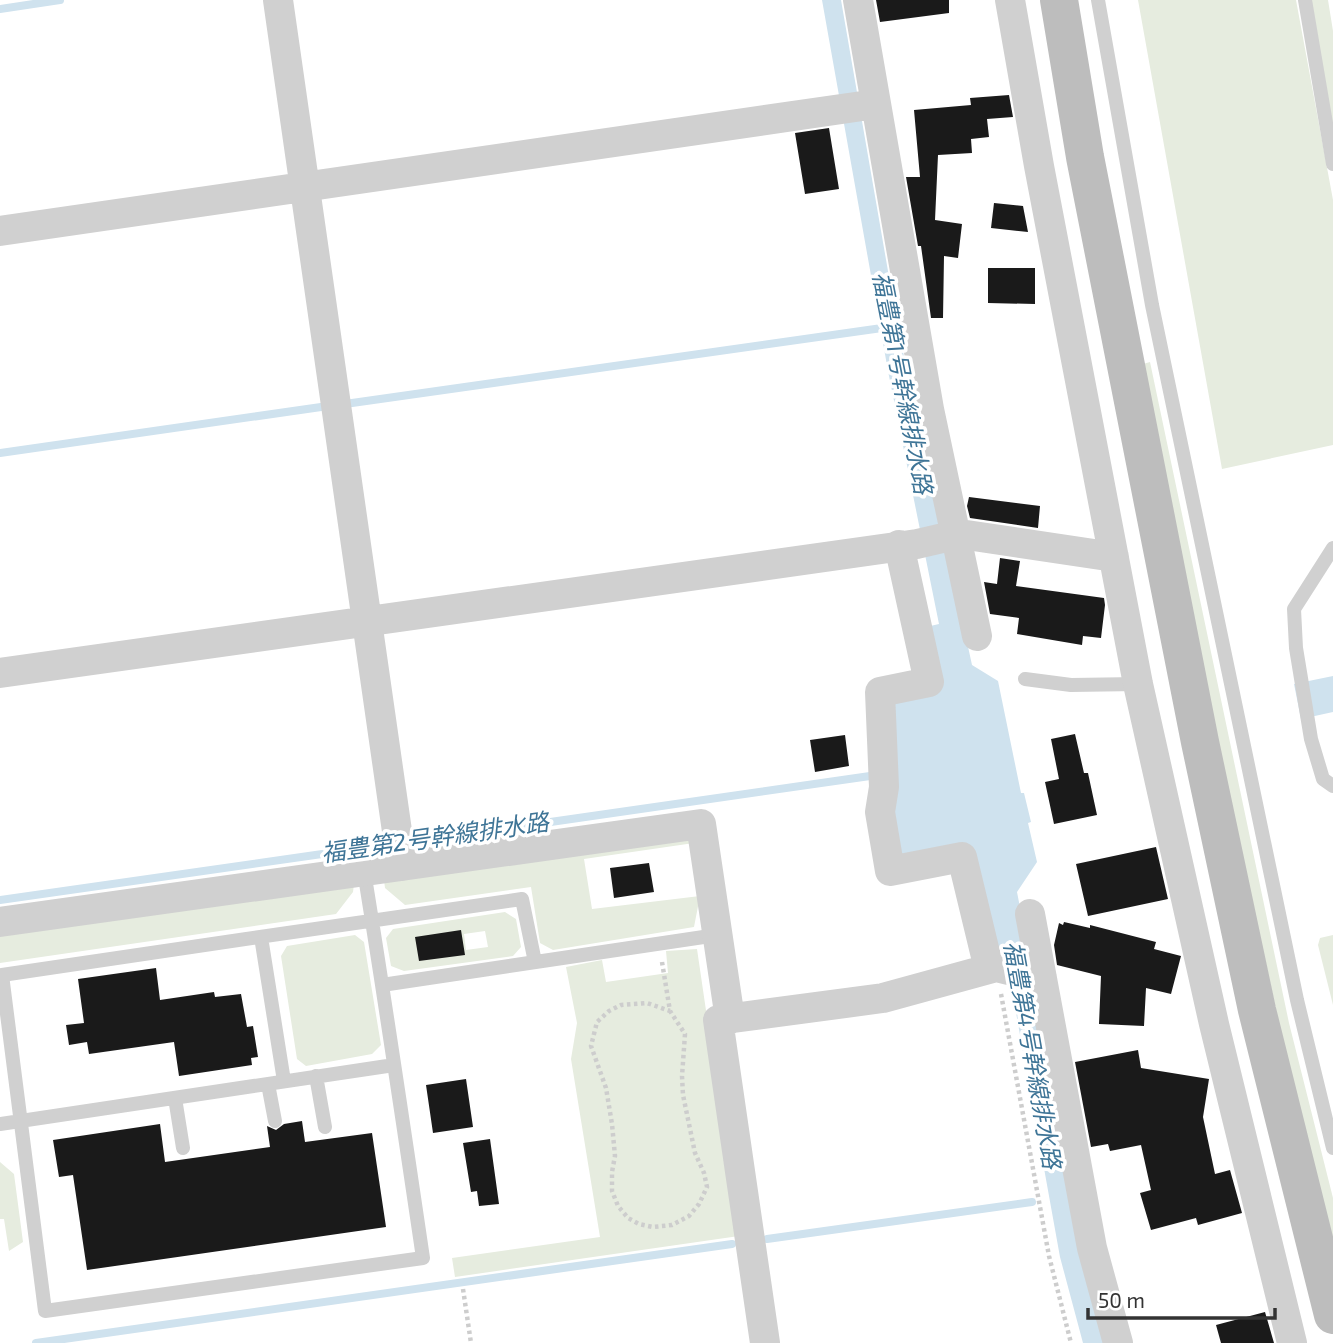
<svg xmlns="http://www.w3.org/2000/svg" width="1333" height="1343" font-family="'Exo 2','Noto Sans JP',sans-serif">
	<rect width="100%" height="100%" fill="#fff"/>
	<path fill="#e6ecdf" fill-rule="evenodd" d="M 1138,0 L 1296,0 L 1333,200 L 1333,445 L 1222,469 Z
		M 1311,0 L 1328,0 L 1333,31 L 1333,128 Z
		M 1150,362 L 1289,1023 L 1333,1198 L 1333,1272 L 1136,366 Z
		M 683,837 L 694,843 L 584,859 L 592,909 L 700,896 L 694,927 L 553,950 L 540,943 L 531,887 L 405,905 L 385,888 L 384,880 Z
		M 354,884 L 353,892 L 336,914 L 0,963 L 0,934 Z
		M 505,912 L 516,919 L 521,947 L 513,956 L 404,971 L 391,966 L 386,938 L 393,929 ZM 485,931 L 488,947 L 466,950 L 464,934 Z
		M 355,935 L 364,942 L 381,1045 L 372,1054 L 306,1066 L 297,1059 L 281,956 L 287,946 Z
		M 1333,935 L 1333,1005 L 1318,945 L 1320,938 Z
		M 697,949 L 739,1236 L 455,1277 L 452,1258 L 600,1237 L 571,1059 L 577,1023 L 566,967 L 602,960 L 606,982 L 668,973 L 666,951 Z
		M 0,1162 L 14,1174 L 23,1242 L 9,1251 L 4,1219 L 0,1219 Z"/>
	<path fill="#cfe2ee" d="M 822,0 L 841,0 L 897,323 L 959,620 L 962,619 L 972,665 L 998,681 L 1021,793 L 1024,793 L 1031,822 L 1028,823 L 1037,862 L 1017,892 L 1105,1343 L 1083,1343 L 1060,1257 L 1004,946 L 990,948 L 967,848 L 896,862 L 888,698 L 938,687 L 926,627 L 939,624 L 888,371 Z
		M 1333,676 L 1333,712 L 1301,719 L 1294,684 Z"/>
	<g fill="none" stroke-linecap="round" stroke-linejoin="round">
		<path stroke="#cfe2ee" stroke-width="8" d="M 0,9 L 60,0
			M 345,404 L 889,327
			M 0,453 L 328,406
			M 405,843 L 870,776
			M 0,900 L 392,844
			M 767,1239 L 1032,1202
			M 36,1343 L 732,1244"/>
	</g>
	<path fill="#1a1a1a" d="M 876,0 L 949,0 L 949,13 L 880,22 Z
		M 1009,95 L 1013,117 L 987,119 L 989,137 L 971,139 L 972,153 L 938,155 L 935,220 L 962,224 L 958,258 L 944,256 L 943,318 L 931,318 L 921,246 L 918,246 L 906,177 L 920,177 L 914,110 L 971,105 L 970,98 Z
		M 829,128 L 839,189 L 805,194 L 795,133 Z
		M 994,203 L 1023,206 L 1028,232 L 991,228 Z
		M 988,268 L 1035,268 L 1035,304 L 988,303 Z
		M 969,497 L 1040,506 L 1038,528 L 970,518 L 967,506 Z
		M 1000,558 L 1020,561 L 1016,586 L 1104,598 L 1105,605 L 1101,638 L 1083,636 L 1082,645 L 1017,634 L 1019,618 L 990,614 L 984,582 L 997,584 Z
		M 1075,734 L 1084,773 L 1088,773 L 1097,815 L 1054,824 L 1045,782 L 1059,779 L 1051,739 Z
		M 845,735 L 849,766 L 815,772 L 810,740 Z
		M 1156,847 L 1168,899 L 1088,916 L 1076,864 Z
		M 649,863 L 654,892 L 614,898 L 610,868 Z
		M 1064,922 L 1090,928 L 1090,925 L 1156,942 L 1154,949 L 1181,956 L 1171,994 L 1146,988 L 1144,1026 L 1099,1024 L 1101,976 L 1057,965 L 1054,945 L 1059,923 L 1063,925 Z
		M 461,930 L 465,955 L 419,961 L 415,937 Z
		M 156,968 L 160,1000 L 214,992 L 215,997 L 241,994 L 247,1027 L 253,1026 L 258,1057 L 251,1058 L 252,1065 L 179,1076 L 174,1042 L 89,1054 L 87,1042 L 69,1045 L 66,1025 L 84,1023 L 78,979 Z
		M 1138,1050 L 1141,1068 L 1209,1079 L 1203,1117 L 1215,1174 L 1230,1170 L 1242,1213 L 1198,1225 L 1196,1218 L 1151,1230 L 1140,1193 L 1151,1190 L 1141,1145 L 1110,1151 L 1108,1144 L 1091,1147 L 1075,1062 Z
		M 466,1079 L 473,1127 L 433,1133 L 426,1085 Z
		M 302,1121 L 305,1142 L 372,1133 L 386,1227 L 87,1270 L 73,1175 L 59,1177 L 53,1140 L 160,1124 L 165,1162 L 270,1147 L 267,1126 L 276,1130 L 284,1124 Z
		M 490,1139 L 499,1204 L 479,1206 L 477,1191 L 471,1192 L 463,1143 Z
		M 1265,1312 L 1274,1343 L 1221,1343 L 1216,1325 Z"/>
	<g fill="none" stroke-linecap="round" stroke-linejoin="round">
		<path stroke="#cdcdcd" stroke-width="4.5" stroke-dasharray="3.5 3.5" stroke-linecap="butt" d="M 662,962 L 670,1011 L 685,1034 L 682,1076 L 683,1095 L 695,1153 L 704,1173 L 707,1187 L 699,1204 L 689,1216 L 672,1225 L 653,1227 L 639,1224 L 628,1218 L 618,1206 L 612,1191 L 612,1172 L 615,1156 L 612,1124 L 606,1088 L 591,1046 L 597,1022 L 609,1011 L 621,1005 L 647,1003 L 670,1011
			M 1001,994 L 1049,1256 L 1071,1343
			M 463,1289 L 471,1343"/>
		<path stroke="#d0d0d0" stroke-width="14" d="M 1098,0 L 1152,305 L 1297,1000 L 1333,1148
			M 1305,0 L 1333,164
			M 1333,548 L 1294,609 L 1296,648 L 1311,739 L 1323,779 L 1333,786
			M 1025,679 L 1071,685 L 1138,684
			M 364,871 C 385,1000 404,1129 423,1258 L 45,1311 L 2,975 C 175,949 349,924 522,899 L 535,962
			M 261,937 L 284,1081
			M 382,985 L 717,935
			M 316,1076 L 325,1127
			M 268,1084 L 275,1121
			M 175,1098 L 183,1148
			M 0,1124 L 394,1065"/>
		<path stroke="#d0d0d0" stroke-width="30" d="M 278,0 L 402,866
			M 858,0 L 929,409 L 977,636
			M 1010,0 L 1039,166 L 1138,684 L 1214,1024 L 1292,1343
			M 0,231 L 876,104
			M 899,545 L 929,682 L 880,692 L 884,787 L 880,812 L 890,871 L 962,857 L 989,969
			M 0,673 L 917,544 L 960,534 L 1114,557
			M 1030,914 L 1092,1248 L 1118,1343
			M 0,922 L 701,824 L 730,1019
			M 765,1343 L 718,1020 L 883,998 L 996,967 L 1042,978"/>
		<path stroke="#bdbdbd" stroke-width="38" d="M 1059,0 L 1085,157 L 1200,742 L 1257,1010 L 1333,1315"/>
	</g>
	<g text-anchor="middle" stroke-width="7" stroke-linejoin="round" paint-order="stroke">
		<g font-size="24" font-style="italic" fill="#3f7597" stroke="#fff">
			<text transform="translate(902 383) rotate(79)" y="8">福豊第1号幹線排水路</text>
			<text transform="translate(435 838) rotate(-8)" y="8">福豊第2号幹線排水路</text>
			<text transform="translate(1032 1055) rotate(80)" y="8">福豊第4号幹線排水路</text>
		</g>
	</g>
	<path d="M1088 1308v10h187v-10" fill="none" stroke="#333333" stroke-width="3.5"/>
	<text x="1098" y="1308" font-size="21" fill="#333333" stroke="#ffffff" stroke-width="5" paint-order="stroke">50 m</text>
</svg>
